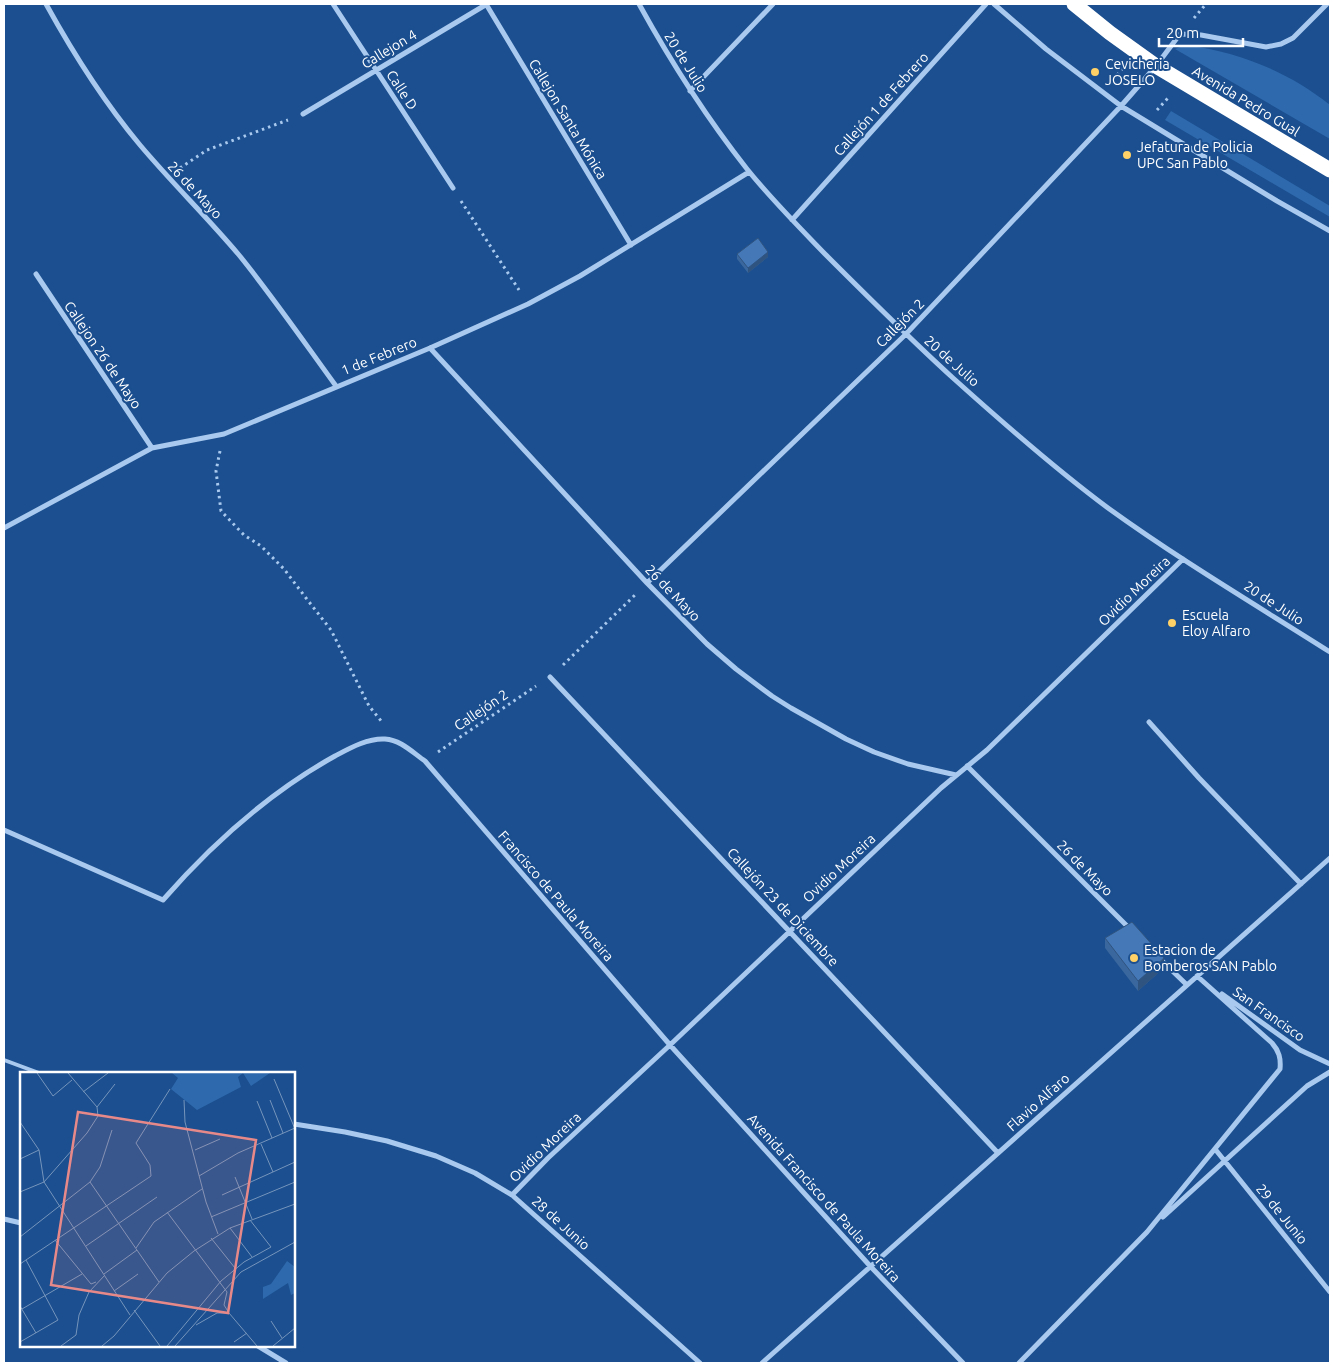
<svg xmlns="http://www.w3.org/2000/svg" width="1334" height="1367" font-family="Ubuntu,sans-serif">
	<rect width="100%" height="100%" fill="#1b4f8f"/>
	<path fill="#2e69ad" d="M 1186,45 C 1239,52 1289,72 1330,105 L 1330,139 L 1175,49 Z
		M 1171,111 L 1330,206 L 1330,217 L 1165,120 Z"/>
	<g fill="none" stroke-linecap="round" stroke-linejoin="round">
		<path stroke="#a9c9ee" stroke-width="3" stroke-dasharray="2.5 4" stroke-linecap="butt" d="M 1194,18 L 1206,4
			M 1113,80 L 1123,68
			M 1157,110 L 1168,98
			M 180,168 L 207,150 L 288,120
			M 461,201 L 519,290
			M 220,451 L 216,471 L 221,511 L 244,535 L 261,546 L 284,569 L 306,598 L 331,630 L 369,706 L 382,722
			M 563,665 L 635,595
			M 438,752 L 536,686"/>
		<path stroke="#a9c9ee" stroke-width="4" d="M 4,1060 L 39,1073"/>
		<path stroke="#a9c9ee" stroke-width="5" d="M 46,4 C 73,53 104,102 140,145 C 172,183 207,217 239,255 C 273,297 304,342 336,386
			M 333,4 L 453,188
			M 486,4 L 631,245
			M 639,4 C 671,62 706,117 747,169 C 771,199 798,226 825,254 C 867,296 909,338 953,378 C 1003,423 1054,468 1108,508 C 1180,560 1256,605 1330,652
			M 994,4 L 1046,49 L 1121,106 L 1277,201 L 1330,231
			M 690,91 L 773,4
			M 303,114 L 487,4
			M 792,220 L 986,4
			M 36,274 L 152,448
			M 430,348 L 647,583 L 707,644 L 736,669 L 772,696 L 791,708 L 846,739 L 874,752 L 908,764 L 956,775
			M 4,528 L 152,448 L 224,434 L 430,348 L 528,304 L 580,276 L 749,172
			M 647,583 L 905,335 L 1121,106 L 1156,66 L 1180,34 L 1201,35 L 1266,47 L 1281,44 L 1293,38 L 1327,4
			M 550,677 L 998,1153
			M 1149,722 L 1199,778 L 1301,884
			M 967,766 L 1130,929
			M 4,830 L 163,900 C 212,844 270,792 335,756 C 350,748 368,738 385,739 C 401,740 412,752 425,761 L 670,1045 L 871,1267 L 963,1363
			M 1160,959 L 1187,985
			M 1222,994 L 1300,1050 L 1330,1064
			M 294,1124 L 345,1132 L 387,1141 L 436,1156 L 475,1173 L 512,1195 L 700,1363
			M 1215,1149 L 1330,1292
			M 512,1195 L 548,1158 L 670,1045 L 941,788 L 987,750 L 1183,559
			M 1163,1217 L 1307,1086 L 1330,1072
			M 4,1219 L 21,1223
			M 258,1346 L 286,1363
			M 762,1363 L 1330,858
			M 1019,1363 L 1147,1232 L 1280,1069 C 1281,1058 1279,1051 1272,1043 L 1197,976"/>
		<path stroke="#fff" stroke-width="15" d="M 1074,4 L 1110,33 L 1156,66 L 1330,170"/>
	</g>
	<path fill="#3a679d" d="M 737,254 L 768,257 L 748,273 L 737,259 Z
		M 1105,938 L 1164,968 L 1138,991 L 1105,948 Z"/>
	<path fill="#305480" d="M 768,252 L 768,257 L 748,273 L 748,268 Z
		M 1164,958 L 1164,968 L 1138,991 L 1138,981 Z"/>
	<path fill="#4478b7" stroke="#305480" d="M 758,238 L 768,252 L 748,268 L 737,254 Z
		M 1132,922 L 1164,958 L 1138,981 L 1105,938 Z"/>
	<g fill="#ffd166" stroke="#1b4f8f" stroke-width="2">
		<circle cx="1095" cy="72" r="5"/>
		<circle cx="1127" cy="155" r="5"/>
		<circle cx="1172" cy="623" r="5"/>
		<circle cx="1134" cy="958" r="5"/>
	</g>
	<g text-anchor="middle" stroke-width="4" stroke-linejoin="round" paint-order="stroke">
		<g font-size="14" fill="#fff" stroke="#1b4f8f">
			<text transform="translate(389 49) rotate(-31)" y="5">Callejon 4</text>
			<text transform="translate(686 62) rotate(58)" y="5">20 de Julio</text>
			<text transform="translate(402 90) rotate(57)" y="5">Calle D</text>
			<text transform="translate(1246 101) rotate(31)" y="5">Avenida Pedro Gual</text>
			<text transform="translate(881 104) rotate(-48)" y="5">Callejón 1 de Febrero</text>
			<text transform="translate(568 119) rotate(59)" y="5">Callejon Santa Mónica</text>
			<text transform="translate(195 190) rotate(47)" y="5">26 de Mayo</text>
			<text transform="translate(900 323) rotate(-45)" y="5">Callejón 2</text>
			<text transform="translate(103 355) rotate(56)" y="5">Callejon 26 de Mayo</text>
			<text transform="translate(379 356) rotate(-22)" y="5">1 de Febrero</text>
			<text transform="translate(952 361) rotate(42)" y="5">20 de Julio</text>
			<text transform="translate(1134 591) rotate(-44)" y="5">Ovidio Moreira</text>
			<text transform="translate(673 593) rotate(46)" y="5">26 de Mayo</text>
			<text transform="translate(1274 603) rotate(33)" y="5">20 de Julio</text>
			<text transform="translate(481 710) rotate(-34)" y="5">Callejón 2</text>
			<text transform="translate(839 868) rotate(-43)" y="5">Ovidio Moreira</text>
			<text transform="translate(1085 868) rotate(45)" y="5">26 de Mayo</text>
			<text transform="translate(556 896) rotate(49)" y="5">Francisco de Paula Moreira</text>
			<text transform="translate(783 907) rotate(47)" y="5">Callejón 23 de Diciembre</text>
			<text transform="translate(1269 1014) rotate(35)" y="5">San Francisco</text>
			<text transform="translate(1038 1102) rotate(-42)" y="5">Flavio Alfaro</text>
			<text transform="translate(545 1147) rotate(-44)" y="5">Ovidio Moreira</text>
			<text transform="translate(824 1198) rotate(48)" y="5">Avenida Francisco de Paula Moreira</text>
			<text transform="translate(1282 1214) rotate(51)" y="5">29 de Junio</text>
			<text transform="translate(561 1223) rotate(42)" y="5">28 de Junio</text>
		</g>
		<g font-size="14" fill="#fff" stroke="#1b4f8f" text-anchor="start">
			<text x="1105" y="69">Cevicheria<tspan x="1105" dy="16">JOSELO</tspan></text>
			<text x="1137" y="152">Jefatura de Policia<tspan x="1137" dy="16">UPC San Pablo</tspan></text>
			<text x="1182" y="620">Escuela<tspan x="1182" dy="16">Eloy Alfaro</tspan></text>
			<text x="1144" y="955">Estacion de<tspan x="1144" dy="16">Bomberos SAN Pablo</tspan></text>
		</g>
	</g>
	<g transform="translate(20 1072)">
		<rect width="275" height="275" fill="#1b4f8f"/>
		<path d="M 152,1 L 223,1 L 218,5 L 221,15 L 177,38 L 151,17 L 158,6 ZM 223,1 L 250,1 L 231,14 ZM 267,189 L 275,195 L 275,221 L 271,223 L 268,211 L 243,227 L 243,215 L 251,212 Z" fill="#2e69ad"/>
		<path fill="none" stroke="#7695bc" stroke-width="1" d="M 17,1 L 33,24 L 52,8M 48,1 L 77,35M 254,7 L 275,57M 63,20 L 88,1M 164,28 L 165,50 L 186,130 L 198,162M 250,28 L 263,61M 237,29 L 252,66M 77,35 L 95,12M 0,50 L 19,78 L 24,110 L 110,243M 241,72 L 253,100M 175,78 L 200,67M 0,87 L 19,78M 179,104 L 218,81 L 275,56M 215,105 L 232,147M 70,110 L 139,210M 0,120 L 24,110 L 67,61 L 78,44 L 77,35M 202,123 L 275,90M 147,140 L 207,220 L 204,233 L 209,241M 191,145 L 275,110M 210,156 L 232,185M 0,165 L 70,110 L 80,95 L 92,58M 191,166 L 215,196M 35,168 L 71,212 L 76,210M 66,174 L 137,125M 116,176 L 134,150 L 182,117M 0,192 L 131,104 L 130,93 L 116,71 L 150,17M 84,202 L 117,178M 94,219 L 118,202M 0,234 L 16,261M 2,237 L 62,202M 114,238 L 140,274M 251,249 L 262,266M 176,253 L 197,241 L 209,241 L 237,274M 0,270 L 38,248 L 6,188M 214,270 L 227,261M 41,274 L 56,263 L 59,243 L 69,220 L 85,203M 82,274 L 94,264 L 147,201 L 174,179 L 210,156 L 275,132M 147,274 L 201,209 L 224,190 L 251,175 L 230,148M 155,274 L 221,200 L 275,170M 253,274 L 275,256"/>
		<path fill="#e88989" fill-opacity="0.15" stroke="#e88989" stroke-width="2.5" d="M 58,40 L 236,68 L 208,241 L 31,213 Z"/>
		<rect width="275" height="275" fill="none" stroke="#fff" stroke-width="2.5"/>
	</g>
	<rect width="1334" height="1367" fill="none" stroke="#ffffff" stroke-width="10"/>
	<path d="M1159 38v8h84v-8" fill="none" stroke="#ffffff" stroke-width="2.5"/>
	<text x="1166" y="38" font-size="15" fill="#ffffff" stroke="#1b4f8f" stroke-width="4" paint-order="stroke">20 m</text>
</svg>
